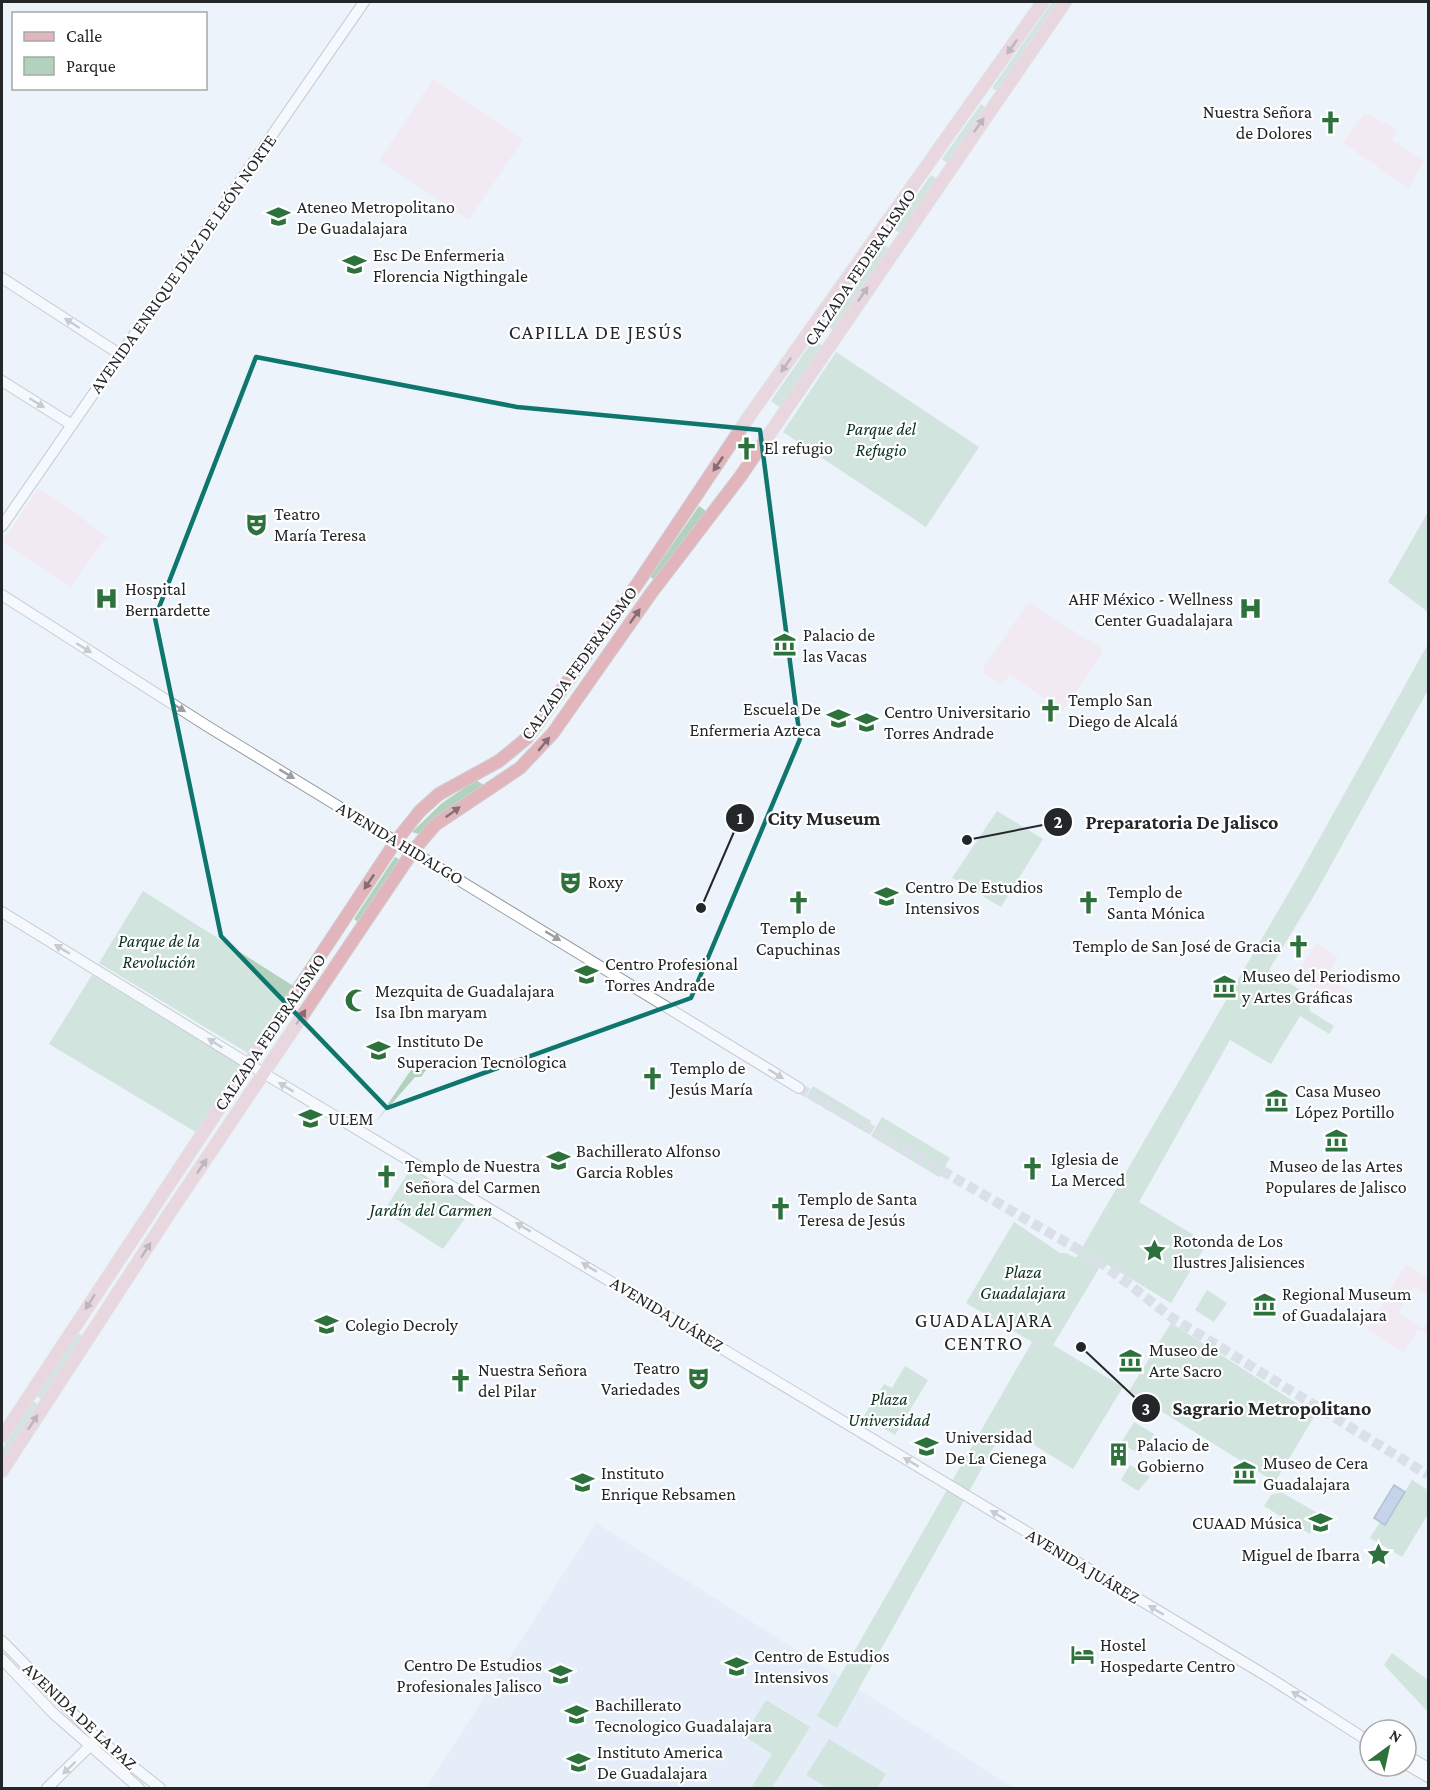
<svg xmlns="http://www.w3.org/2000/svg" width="1430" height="1790" font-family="'Crimson Pro',serif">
	<rect width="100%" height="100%" fill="#ecf3fa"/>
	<path fill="#dbe9f5" d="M 596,1523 L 1014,1788 L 426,1788 Z"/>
	<path fill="#f9e0eb" d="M 433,79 L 523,140 L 469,220 L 379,160 Z
		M 1365,113 L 1398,130 L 1392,140 L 1424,160 L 1409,188 L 1343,143 Z
		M 39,488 L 107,536 L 71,587 L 2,542 Z
		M 1031,604 L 1101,648 L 1102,654 L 1062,711 L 1010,675 L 1002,685 L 985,674 L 983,669 L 1026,605 Z
		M 1316,943 L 1338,957 L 1327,976 L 1353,993 L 1344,1007 L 1295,977 Z
		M 1409,1265 L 1428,1278 L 1428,1296 L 1414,1287 L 1398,1312 L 1423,1328 L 1428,1320 L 1428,1335 L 1418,1329 L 1404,1352 L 1370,1332 L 1368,1328 L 1404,1267 Z"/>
	<path fill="#b2d2bd" d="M 1052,2 L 1062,2 L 999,92 L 992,88 Z
		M 981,104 L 988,109 L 949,164 L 942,159 Z
		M 931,175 L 938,180 L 901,234 L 893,229 Z
		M 883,244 L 890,249 L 833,330 L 826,325 Z
		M 813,340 L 823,346 L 781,408 L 771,401 Z
		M 836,352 L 979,447 L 926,527 L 783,432 Z
		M 699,506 L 710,514 L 657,581 L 650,577 Z
		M 1428,512 L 1428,612 L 1388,582 Z
		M 1428,644 L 1428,690 L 1315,894 L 1269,970 L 1316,1000 L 1309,1006 L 1310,1011 L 1334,1026 L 1329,1034 L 1300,1016 L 1271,1064 L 1230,1040 L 1139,1202 L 1207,1243 L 1171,1303 L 1103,1262 L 1053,1345 L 1123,1387 L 1073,1469 L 1005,1427 L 837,1728 L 817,1716 L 1032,1342 L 966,1303 L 1014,1222 L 1060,1253 L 1066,1253 L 1076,1258 L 1299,875 Z
		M 476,780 L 485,786 L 448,809 L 421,835 L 412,832 L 442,803 Z
		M 997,811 L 1043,839 L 1001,907 L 952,878 Z
		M 395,857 L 402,861 L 361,924 L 354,919 Z
		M 143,891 L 295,987 L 251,1055 L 99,963 Z
		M 92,975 L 243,1067 L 199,1134 L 49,1044 Z
		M 415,1064 L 426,1070 L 421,1077 L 415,1077 L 375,1123 Z
		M 813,1086 L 871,1121 L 865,1132 L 806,1097 Z
		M 882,1117 L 950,1158 L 939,1177 L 871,1136 Z
		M 411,1168 L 474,1206 L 443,1249 L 384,1211 Z
		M 1207,1290 L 1227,1303 L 1214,1322 L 1195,1310 Z
		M 1171,1323 L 1315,1415 L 1275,1482 L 1129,1391 Z
		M 78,1333 L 85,1338 L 44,1401 L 36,1396 Z
		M 905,1366 L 928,1380 L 895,1435 L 864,1416 L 884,1384 L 892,1388 Z
		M 33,1401 L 40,1406 L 2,1465 L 2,1449 Z
		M 1134,1422 L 1154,1434 L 1141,1455 L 1121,1443 Z
		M 1130,1465 L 1150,1477 L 1138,1491 L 1121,1480 Z
		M 1412,1480 L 1428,1490 L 1428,1514 L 1402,1557 L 1370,1538 L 1380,1522 L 1385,1524 Z
		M 1281,1492 L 1321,1515 L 1310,1534 L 1264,1506 L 1271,1495 Z
		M 1392,1653 L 1428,1680 L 1428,1712 L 1384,1665 Z
		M 766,1700 L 810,1727 L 772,1788 L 751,1788 L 772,1754 L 744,1736 Z
		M 829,1739 L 886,1774 L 877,1788 L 828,1788 L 806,1775 Z"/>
	<path fill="#94aed9" stroke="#7286a4" stroke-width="1.5" d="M 1394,1485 L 1405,1492 L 1385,1525 L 1374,1518 Z"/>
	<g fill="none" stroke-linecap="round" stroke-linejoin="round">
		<path stroke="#c4cad0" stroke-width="10" stroke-dasharray="10 5" stroke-linecap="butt" d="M 799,1088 L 1100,1262 L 1171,1317 L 1428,1475"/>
		<defs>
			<path id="secondary" d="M 2,278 L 121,355
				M 2,381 L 72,425
				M 2,526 L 364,2
				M 2,595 L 207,726 L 799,1088
				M 2,912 L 265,1074 L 1265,1675 L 1370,1742
				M 2,1641 L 97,1738 L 160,1788
				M 2,1659 L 54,1714 L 139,1788
				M 1406,1755 L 1428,1768
				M 1406,1764 L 1428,1777
				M 47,1788 L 94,1742"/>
			<path id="primary" d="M 2,1437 L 396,841 L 420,811 L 439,794 L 499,761 L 527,738 L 638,583 L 750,415 L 1043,2
				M 2,1471 L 169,1214 L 413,851 L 435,825 L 520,768 L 553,733 L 652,592 L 740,477 L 1065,2"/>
		</defs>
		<use href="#secondary" stroke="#939aa1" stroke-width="12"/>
		<use href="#primary" stroke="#cfcfd0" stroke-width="14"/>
		<use href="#secondary" stroke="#fff" stroke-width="10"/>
		<use href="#primary" stroke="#e2b5bd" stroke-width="12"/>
	</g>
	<defs><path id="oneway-solid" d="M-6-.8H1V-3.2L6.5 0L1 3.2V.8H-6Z" transform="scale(1.5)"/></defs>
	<g fill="#836e73">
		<use href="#oneway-solid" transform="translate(1012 47) rotate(125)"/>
		<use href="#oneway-solid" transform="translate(979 125) rotate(-55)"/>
		<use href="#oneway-solid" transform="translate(863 294) rotate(-56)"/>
		<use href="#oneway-solid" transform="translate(786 365) rotate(125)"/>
		<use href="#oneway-solid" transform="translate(718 464) rotate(124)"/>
		<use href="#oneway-solid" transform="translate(635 616) rotate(-55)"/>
		<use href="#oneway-solid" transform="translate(544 744) rotate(-50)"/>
		<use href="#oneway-solid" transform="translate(453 812) rotate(-36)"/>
		<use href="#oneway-solid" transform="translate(369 882) rotate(124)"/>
		<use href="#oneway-solid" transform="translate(301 1017) rotate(-58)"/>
		<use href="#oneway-solid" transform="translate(202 1166) rotate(-56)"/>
		<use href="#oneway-solid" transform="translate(146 1250) rotate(-57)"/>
		<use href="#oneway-solid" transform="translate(90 1302) rotate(123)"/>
		<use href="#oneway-solid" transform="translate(33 1422) rotate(-57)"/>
	</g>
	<g fill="#9c9e9f">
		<use href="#oneway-solid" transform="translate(72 323) rotate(-147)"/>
		<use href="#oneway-solid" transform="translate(37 403) rotate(32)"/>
		<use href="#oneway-solid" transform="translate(84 648) rotate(32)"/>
		<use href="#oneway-solid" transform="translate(178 707) rotate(32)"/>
		<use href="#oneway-solid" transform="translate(287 774) rotate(31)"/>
		<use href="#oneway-solid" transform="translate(553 936) rotate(31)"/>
		<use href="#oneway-solid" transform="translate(62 949) rotate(-149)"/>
		<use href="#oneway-solid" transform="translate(215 1043) rotate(-148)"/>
		<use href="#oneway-solid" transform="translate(776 1074) rotate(32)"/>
		<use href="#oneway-solid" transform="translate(286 1087) rotate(-149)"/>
		<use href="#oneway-solid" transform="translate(523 1227) rotate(-149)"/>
		<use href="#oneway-solid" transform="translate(589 1267) rotate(-149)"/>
		<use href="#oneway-solid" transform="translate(911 1462) rotate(-149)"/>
		<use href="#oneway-solid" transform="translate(998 1515) rotate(-149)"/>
		<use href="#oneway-solid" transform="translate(1156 1610) rotate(-149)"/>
		<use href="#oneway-solid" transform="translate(1299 1696) rotate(-149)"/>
		<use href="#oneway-solid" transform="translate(69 1768) rotate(136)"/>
	</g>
	<path d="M0 0H1430V1790H0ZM 256,357 L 517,407 L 760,430 L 800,739 L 691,998 L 387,1108 L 221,936 L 155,618 Z" fill="#ecf3fa" fill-opacity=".55" fill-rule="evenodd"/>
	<path fill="none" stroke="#0f766e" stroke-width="4.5" stroke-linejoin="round" d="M 256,357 L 517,407 L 760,430 L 800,739 L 691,998 L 387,1108 L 221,936 L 155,618 Z"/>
	<defs>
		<symbol id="church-bare" viewBox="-9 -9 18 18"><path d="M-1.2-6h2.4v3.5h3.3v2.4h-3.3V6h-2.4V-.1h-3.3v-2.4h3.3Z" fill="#2d713d" stroke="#fff" stroke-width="2.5" paint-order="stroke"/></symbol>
		<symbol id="university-bare" viewBox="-9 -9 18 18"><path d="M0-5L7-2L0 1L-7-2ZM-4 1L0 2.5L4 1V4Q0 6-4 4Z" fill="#2d713d" stroke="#fff" stroke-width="2.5" paint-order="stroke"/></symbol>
		<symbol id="theatre-bare" viewBox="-9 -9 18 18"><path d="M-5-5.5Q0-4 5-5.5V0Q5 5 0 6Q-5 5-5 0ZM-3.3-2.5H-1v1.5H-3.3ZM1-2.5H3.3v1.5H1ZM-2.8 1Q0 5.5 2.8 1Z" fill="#2d713d" stroke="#fff" stroke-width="2.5" paint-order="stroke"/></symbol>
		<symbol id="hospital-bare" viewBox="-9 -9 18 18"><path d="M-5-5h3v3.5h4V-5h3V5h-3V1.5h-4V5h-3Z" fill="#2d713d" stroke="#fff" stroke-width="2.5" paint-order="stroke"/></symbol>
		<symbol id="museum-bare" viewBox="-9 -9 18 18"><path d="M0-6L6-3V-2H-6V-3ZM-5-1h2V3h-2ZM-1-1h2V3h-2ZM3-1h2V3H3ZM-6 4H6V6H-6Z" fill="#2d713d" stroke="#fff" stroke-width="2.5" paint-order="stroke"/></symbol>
		<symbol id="mosque-bare" viewBox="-9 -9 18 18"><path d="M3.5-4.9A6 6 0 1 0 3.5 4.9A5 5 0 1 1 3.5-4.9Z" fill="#2d713d" stroke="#fff" stroke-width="2.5" paint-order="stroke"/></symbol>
		<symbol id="sight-bare" viewBox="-9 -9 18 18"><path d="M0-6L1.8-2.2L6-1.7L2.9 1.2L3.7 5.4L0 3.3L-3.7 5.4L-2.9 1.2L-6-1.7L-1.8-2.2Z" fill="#2d713d" stroke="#fff" stroke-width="2.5" paint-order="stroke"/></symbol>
		<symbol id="building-bare" viewBox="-9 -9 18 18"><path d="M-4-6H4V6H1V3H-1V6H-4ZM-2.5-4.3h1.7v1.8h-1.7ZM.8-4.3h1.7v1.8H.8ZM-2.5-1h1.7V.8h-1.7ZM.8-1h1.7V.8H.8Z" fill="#2d713d" stroke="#fff" stroke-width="2.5" paint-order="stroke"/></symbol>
		<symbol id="hotel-bare" viewBox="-9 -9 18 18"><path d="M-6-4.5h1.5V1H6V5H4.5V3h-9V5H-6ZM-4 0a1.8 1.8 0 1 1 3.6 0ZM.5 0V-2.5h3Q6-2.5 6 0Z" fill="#2d713d" stroke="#fff" stroke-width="2.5" paint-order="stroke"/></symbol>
	</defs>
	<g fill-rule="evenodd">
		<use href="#church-bare" x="1314" y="106" width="33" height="33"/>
		<use href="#university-bare" x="262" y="200" width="33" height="33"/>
		<use href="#university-bare" x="338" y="248" width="33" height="33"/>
		<use href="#church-bare" x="730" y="432" width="33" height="33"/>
		<use href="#theatre-bare" x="240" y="508" width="33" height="33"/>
		<use href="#hospital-bare" x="90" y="582" width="33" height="33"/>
		<use href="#hospital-bare" x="1234" y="592" width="33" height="33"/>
		<use href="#museum-bare" x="768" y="628" width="33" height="33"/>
		<use href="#church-bare" x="1034" y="694" width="33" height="33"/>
		<use href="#university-bare" x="822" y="702" width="33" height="33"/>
		<use href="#university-bare" x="850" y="706" width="33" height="33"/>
		<use href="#theatre-bare" x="554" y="866" width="33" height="33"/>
		<use href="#university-bare" x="870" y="880" width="33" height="33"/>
		<use href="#church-bare" x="782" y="886" width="33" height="33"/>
		<use href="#church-bare" x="1072" y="886" width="33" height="33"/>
		<use href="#church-bare" x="1282" y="930" width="33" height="33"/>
		<use href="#university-bare" x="570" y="958" width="33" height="33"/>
		<use href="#museum-bare" x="1208" y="970" width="33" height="33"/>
		<use href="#mosque-bare" x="340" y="984" width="33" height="33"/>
		<use href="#university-bare" x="362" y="1034" width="33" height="33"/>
		<use href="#church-bare" x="636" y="1062" width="33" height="33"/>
		<use href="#museum-bare" x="1260" y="1084" width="33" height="33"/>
		<use href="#university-bare" x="294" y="1102" width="33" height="33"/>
		<use href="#museum-bare" x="1320" y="1124" width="33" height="33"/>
		<use href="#university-bare" x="542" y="1144" width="33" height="33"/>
		<use href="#church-bare" x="1016" y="1152" width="33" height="33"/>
		<use href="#church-bare" x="370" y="1160" width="33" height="33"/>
		<use href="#church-bare" x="764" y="1192" width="33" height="33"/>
		<use href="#sight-bare" x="1138" y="1234" width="33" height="33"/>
		<use href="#museum-bare" x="1248" y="1288" width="33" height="33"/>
		<use href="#university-bare" x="310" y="1308" width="33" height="33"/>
		<use href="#museum-bare" x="1114" y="1344" width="33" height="33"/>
		<use href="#theatre-bare" x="682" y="1362" width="33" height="33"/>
		<use href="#church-bare" x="444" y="1364" width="33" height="33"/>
		<use href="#university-bare" x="910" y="1430" width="33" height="33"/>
		<use href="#building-bare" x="1102" y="1438" width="33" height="33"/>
		<use href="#museum-bare" x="1228" y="1456" width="33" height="33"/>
		<use href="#university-bare" x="566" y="1466" width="33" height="33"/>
		<use href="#university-bare" x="1304" y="1506" width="33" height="33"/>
		<use href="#sight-bare" x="1362" y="1538" width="33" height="33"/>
		<use href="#hotel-bare" x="1066" y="1638" width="33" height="33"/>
		<use href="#university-bare" x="720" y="1650" width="33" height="33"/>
		<use href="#university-bare" x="544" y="1658" width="33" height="33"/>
		<use href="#university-bare" x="560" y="1698" width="33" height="33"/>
		<use href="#university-bare" x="562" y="1746" width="33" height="33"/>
	</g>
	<g text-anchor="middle" stroke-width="4.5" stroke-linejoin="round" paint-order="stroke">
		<g font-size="18" fill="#242729" stroke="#fff" text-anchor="start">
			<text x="1312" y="118" text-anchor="end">Nuestra Señora<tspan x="1312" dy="21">de Dolores</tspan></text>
			<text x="297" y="213">Ateneo Metropolitano<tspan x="297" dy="21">De Guadalajara</tspan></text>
			<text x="373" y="261">Esc De Enfermeria<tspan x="373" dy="21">Florencia Nigthingale</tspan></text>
			<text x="764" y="454">El refugio</text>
			<text x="274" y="520">Teatro<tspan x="274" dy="21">María Teresa</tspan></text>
			<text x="125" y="595">Hospital<tspan x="125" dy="21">Bernardette</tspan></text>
			<text x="1233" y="605" text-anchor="end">AHF México - Wellness<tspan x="1233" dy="21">Center Guadalajara</tspan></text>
			<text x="803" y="641">Palacio de<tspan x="803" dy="21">las Vacas</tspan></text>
			<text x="1068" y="706">Templo San<tspan x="1068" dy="21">Diego de Alcalá</tspan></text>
			<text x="821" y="715" text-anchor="end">Escuela De<tspan x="821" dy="21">Enfermeria Azteca</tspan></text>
			<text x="884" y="718">Centro Universitario<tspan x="884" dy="21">Torres Andrade</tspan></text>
			<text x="588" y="888">Roxy</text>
			<text x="905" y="893">Centro De Estudios<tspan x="905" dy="21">Intensivos</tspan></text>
			<text x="1107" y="898">Templo de<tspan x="1107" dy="21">Santa Mónica</tspan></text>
			<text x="798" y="934" text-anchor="middle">Templo de<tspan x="798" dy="21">Capuchinas</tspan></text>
			<text x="1281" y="952" text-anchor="end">Templo de San José de Gracia</text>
			<text x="605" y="970">Centro Profesional<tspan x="605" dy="21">Torres Andrade</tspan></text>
			<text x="1242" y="982">Museo del Periodismo<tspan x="1242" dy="21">y Artes Gráficas</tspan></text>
			<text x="375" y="997">Mezquita de Guadalajara<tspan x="375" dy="21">Isa Ibn maryam</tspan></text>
			<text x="397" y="1047">Instituto De<tspan x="397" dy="21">Superacion Tecnologica</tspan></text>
			<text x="670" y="1074">Templo de<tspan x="670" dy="21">Jesús María</tspan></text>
			<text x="1295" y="1097">Casa Museo<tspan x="1295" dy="21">López Portillo</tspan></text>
			<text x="328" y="1125">ULEM</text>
			<text x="576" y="1157">Bachillerato Alfonso<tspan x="576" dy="21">Garcia Robles</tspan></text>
			<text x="1051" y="1165">Iglesia de<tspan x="1051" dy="21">La Merced</tspan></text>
			<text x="405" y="1172">Templo de Nuestra<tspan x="405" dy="21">Señora del Carmen</tspan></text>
			<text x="1336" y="1172" text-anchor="middle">Museo de las Artes<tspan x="1336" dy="21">Populares de Jalisco</tspan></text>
			<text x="798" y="1205">Templo de Santa<tspan x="798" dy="21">Teresa de Jesús</tspan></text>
			<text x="1173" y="1247">Rotonda de Los<tspan x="1173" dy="21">Ilustres Jalisiences</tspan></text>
			<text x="1282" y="1300">Regional Museum<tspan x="1282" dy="21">of Guadalajara</tspan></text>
			<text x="345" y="1331">Colegio Decroly</text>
			<text x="1149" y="1356">Museo de<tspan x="1149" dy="21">Arte Sacro</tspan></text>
			<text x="680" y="1374" text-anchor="end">Teatro<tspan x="680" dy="21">Variedades</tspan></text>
			<text x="478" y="1376">Nuestra Señora<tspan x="478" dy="21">del Pilar</tspan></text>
			<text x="945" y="1443">Universidad<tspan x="945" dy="21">De La Cienega</tspan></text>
			<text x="1137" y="1451">Palacio de<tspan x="1137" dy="21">Gobierno</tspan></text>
			<text x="1263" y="1469">Museo de Cera<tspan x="1263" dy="21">Guadalajara</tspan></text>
			<text x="601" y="1479">Instituto<tspan x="601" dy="21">Enrique Rebsamen</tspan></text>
			<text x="1302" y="1529" text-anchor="end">CUAAD Música</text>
			<text x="1360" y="1561" text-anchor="end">Miguel de Ibarra</text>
			<text x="1100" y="1651">Hostel<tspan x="1100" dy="21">Hospedarte Centro</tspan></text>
			<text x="754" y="1662">Centro de Estudios<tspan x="754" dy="21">Intensivos</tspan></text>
			<text x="542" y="1671" text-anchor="end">Centro De Estudios<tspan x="542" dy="21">Profesionales Jalisco</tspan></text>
			<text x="595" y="1711">Bachillerato<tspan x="595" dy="21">Tecnologico Guadalajara</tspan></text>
			<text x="597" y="1758">Instituto America<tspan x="597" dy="21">De Guadalajara</tspan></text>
		</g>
		<g font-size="18" fill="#242729" stroke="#fff">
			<text transform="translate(183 264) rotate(-55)" y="6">AVENIDA ENRIQUE DÍAZ DE LEÓN NORTE</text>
			<text transform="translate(860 267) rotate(-56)" y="6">CALZADA FEDERALISMO</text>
			<text transform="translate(579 663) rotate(-54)" y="6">CALZADA FEDERALISMO</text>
			<text transform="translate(400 843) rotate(31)" y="6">AVENIDA HIDALGO</text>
			<text transform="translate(270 1032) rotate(-56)" y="6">CALZADA FEDERALISMO</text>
			<text transform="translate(667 1314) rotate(31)" y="6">AVENIDA JUÁREZ</text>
			<text transform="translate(1083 1566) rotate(31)" y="6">AVENIDA JUÁREZ</text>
			<text transform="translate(80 1716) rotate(43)" y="6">AVENIDA DE LA PAZ</text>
		</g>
		<g font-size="18" font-style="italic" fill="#09311c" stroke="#fff">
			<text x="881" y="435">Parque del<tspan x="881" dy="21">Refugio</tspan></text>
			<text x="159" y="947">Parque de la<tspan x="159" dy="21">Revolución</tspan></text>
			<text x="431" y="1216">Jardín del Carmen</text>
			<text x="1023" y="1278">Plaza<tspan x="1023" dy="21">Guadalajara</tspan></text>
			<text x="889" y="1405">Plaza<tspan x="889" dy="21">Universidad</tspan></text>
		</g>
		<g font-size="20" letter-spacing="1.5" fill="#242729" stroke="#fff">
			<text x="596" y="339">CAPILLA DE JESÚS</text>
			<text x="984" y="1327">GUADALAJARA<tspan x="984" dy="23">CENTRO</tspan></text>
		</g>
	</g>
	<path fill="none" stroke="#242729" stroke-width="2" d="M701 908L740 818M967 840L1058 822M1081 1347L1146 1408"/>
	<g fill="#242729" stroke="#fff" stroke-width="2">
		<circle cx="701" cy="908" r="6"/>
		<circle cx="967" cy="840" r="6"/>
		<circle cx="1081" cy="1347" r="6"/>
		<circle cx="740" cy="818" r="15"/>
		<circle cx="1058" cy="822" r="15"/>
		<circle cx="1146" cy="1408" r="15"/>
	</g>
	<g font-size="18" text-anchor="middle" font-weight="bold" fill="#fff">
		<text x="740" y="824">1</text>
		<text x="1058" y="828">2</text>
		<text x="1146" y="1415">3</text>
	</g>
	<g font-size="20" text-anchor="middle" font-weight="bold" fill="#242729" stroke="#fff" stroke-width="4.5" stroke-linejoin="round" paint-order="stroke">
		<text x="824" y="825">City Museum</text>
		<text x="1182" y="829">Preparatoria De Jalisco</text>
		<text x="1272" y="1415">Sagrario Metropolitano</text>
	</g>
	<rect width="1430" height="1790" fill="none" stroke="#242729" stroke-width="6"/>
	<rect x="12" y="12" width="195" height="78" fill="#ffffff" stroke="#a7a9a9" stroke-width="1.5"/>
	<rect x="24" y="32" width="30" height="9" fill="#e2b5bd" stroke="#a7a9a9" stroke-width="1.5"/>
	<text x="66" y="42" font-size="18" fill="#242729">Calle</text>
	<rect x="24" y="57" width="30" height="18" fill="#b2d2bd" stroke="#a7a9a9" stroke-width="1.5"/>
	<text x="66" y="72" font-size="18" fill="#242729">Parque</text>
	<g transform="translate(1388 1748) rotate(33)"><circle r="28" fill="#ffffff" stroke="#a7a9a9" stroke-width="1.5"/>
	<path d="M0-4.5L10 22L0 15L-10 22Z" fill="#2d713d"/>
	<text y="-9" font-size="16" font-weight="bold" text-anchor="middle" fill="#242729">N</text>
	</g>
</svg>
